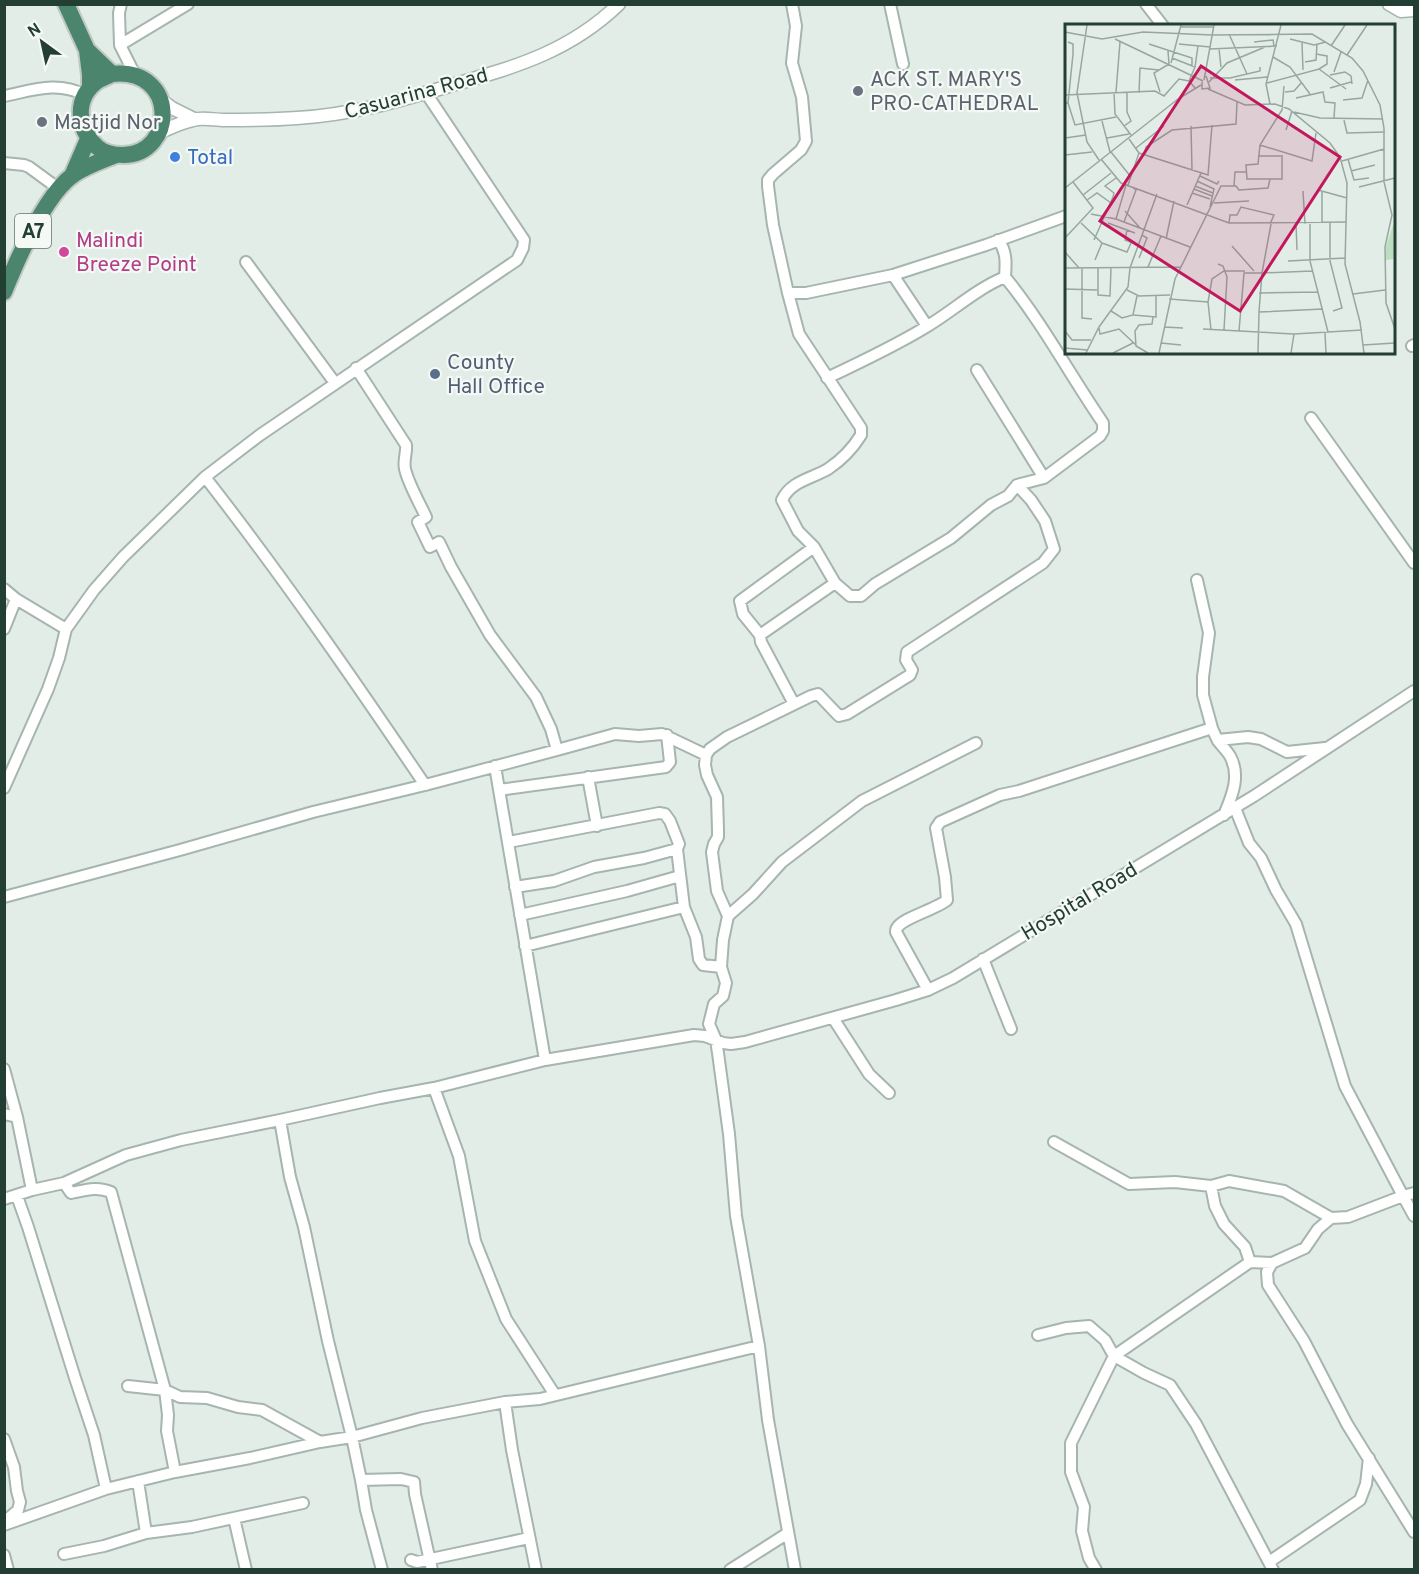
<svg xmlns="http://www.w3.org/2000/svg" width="1419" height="1574" font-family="Overpass,sans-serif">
	<rect width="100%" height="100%" fill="#e3ede7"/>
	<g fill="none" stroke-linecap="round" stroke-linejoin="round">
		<defs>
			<path id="minor" d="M 121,4 L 119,13 L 120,45 L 135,75
				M 792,4 L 796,26 L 792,63 L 802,97 L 806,141 L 801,150 L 773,174 L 768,180 L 768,186 L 773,225 L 788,293 L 806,293 L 893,275 L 986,245 L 1066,216
				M 890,4 L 903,64
				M 1146,4 L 1163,26
				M 120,45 L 188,4
				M 4,96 C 34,90 57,81 85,95
				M 4,163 L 24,165 L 29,167 L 59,189
				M 246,262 L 335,383
				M 893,275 L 927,326
				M 788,293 L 799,334 L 861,428 L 861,435 C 853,448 840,461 828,469 C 811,479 791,481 782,500 L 798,531 L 814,547 L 835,583 L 850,596 L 861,596 L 875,584 L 951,538 L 991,505 L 1008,496 L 1017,485 L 1044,478 L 1100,436 L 1103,431 L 1103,423 C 1070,375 1042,322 1005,277
				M 1412,346 L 1414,345
				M 977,370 L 1044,478
				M 827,378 C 861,362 895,346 926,327 C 953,311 976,289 1005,277 C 1006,264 1007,251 998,240
				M 1311,418 L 1414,563
				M 205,477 C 283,577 354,680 425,785
				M 1197,580 L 1209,633 L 1203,677 L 1203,695 L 1212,728
				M 4,589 L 16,599 L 66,629
				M 4,629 L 16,599
				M 760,635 L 835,583
				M 794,704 L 761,642 L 760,635 L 743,614 L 740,601 L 814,547
				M 1218,740 L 1248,737 L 1261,739 L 1287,752 L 1325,748
				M 557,750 L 615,734 L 639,736 L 662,734 L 706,755
				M 495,766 L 545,1060
				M 588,777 L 597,826
				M 4,788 L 48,689 L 59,658 L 66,629 L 94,590 L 123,557 L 205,477 L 260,435 L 517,260 L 523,248 L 524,240 L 426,93
				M 499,790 L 666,767 L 670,762 L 667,735
				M 1235,808 L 1249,843 L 1261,858 L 1276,890 L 1296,924 L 1345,1086 L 1403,1196 L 1348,1217 L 1331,1218 L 1318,1229 L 1305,1248 L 1272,1263 L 1267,1272 L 1268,1285 L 1304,1341 L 1347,1424 L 1414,1532
				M 509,842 L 659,813 L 665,814 L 670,821 L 679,844 L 677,849 L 684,907 L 696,937 L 699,959 L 703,965 L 721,967
				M 515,887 L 554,881 L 594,867 L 644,858 L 677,849
				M 4,897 L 180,850 L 313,812 L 425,785 L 557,750 L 551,729 L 536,697 L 490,635 L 451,567 L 439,542 L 430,547 L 418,522 L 426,517 C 420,504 408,483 405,469 C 403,460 407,453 406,445 L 356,368
				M 520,915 L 627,891 L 680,876
				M 728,916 L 753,894 L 782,862 L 862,801 L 976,743
				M 525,946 L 684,907
				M 983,959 L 1011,1029
				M 928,990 L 896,932 C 896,931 896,929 897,928 C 902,918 937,909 947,900 L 945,877 L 936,828 L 940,822 L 1000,795 L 1019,791 L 1212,728 C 1214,733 1216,737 1218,741 C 1222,746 1227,751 1230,756 C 1241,776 1232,796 1224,815
				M 833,1018 L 869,1074 L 889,1093
				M 4,1069 L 17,1117 L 32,1190
				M 434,1088 L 459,1156 L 475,1241 L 506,1319 L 555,1395
				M 4,1114 L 17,1117
				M 280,1120 L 290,1177 L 304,1227 L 328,1341 L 352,1437 L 361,1480 L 366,1510 L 382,1570
				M 1054,1142 L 1129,1184 L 1175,1182 L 1211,1186 L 1229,1181 L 1284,1191 L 1331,1218
				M 64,1183 L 71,1193 C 86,1190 97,1186 111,1192 L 165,1390 L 168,1415 L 167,1431 L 175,1472
				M 1211,1186 L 1215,1206 L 1224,1224 L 1245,1247 L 1250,1262
				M 1414,1193 L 1403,1196 L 1414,1216
				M 17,1196 L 28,1227 L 75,1378 L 94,1435 L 106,1489
				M 4,1199 L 32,1190 L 64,1183 L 126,1155 L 181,1140 L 280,1120 L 380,1098 L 434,1088 L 545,1060 L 694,1035 L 705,1036 L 723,1043 L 731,1044 L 745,1042 L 896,1000 L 928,990 L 953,978 L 1254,796 L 1414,691
				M 1038,1335 L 1066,1328 L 1089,1326 L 1105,1340 L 1114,1356 L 1144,1373 L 1170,1385 L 1196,1424 L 1273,1570
				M 128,1386 L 165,1390 L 180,1397 L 207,1398 L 238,1407 L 262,1410 L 320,1442
				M 505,1402 L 512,1450 L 536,1570
				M 4,1439 L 14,1467 L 17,1491 L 20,1502 L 18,1510 L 4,1522
				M 361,1480 L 401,1479 L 414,1482 L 415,1494 L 432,1570
				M 138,1481 L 146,1533
				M 234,1518 L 246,1570
				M 4,1525 L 106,1489 L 175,1472 L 250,1458 L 320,1442 L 352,1437 L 422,1418 L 505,1402 L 540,1399 L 759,1346
				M 64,1554 L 104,1546 L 146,1533 L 192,1527 L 303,1503
				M 4,1555 L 8,1570
				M 411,1560 L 417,1562 L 529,1538
				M 1269,1562 L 1360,1500 L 1366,1484 L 1369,1458
				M 730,1570 L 788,1533
				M 795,1570 L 768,1420 L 759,1346 L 736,1216 L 729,1134 L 718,1053 L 716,1040 L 709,1024 L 714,1004 L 723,996 L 726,983 L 721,967 L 723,940 L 728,916 L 717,891 L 712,852 L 714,844 L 718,837 L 718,830 L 717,797 L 707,775 L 705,765 L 706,755 L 710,749 L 727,737 L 811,696 L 818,694 L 839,716 L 847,714 L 910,675 L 912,670 L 906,660 L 907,652 L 1043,563 L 1054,549 L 1045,521 L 1031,500 L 1017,485
				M 1096,1570 L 1089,1558 L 1082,1531 L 1084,1507 L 1071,1472 L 1071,1443 L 1114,1356 L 1250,1262 L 1272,1263"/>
			<path id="tertiary" d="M 1389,4 L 1401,11 L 1414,10
				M 160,99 L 172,108 L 194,119
				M 159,133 C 170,128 181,122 193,120 C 202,117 214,120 224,120 C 249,120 273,120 297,118 C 350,115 399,101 449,86 C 514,67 568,53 619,4"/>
			<path id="trunk" d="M 66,4 L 87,50 L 90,75 L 90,88
				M 87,50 L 112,74 C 179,67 176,155 123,155 C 114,155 104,153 97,147 C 76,128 74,97 99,80 C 103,78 108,76 112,74
				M 72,176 L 88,139
				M 4,292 C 17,260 45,195 73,175 C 86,166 101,161 116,155"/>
		</defs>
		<use href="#minor" stroke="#a6b5ad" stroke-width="14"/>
		<use href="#tertiary" stroke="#a6b5ad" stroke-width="15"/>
		<use href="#trunk" stroke="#c1c9c6" stroke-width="20"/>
		<use href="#minor" stroke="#fff" stroke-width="10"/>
		<use href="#tertiary" stroke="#fff" stroke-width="12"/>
		<use href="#trunk" stroke="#4c856e" stroke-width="16"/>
	</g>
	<g fill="#6b7280" stroke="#f4f9f6" stroke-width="2">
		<circle cx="858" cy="91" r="6"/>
		<circle cx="42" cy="122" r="6"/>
	</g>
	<circle fill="#3f7fe0" stroke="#f4f9f6" stroke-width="2" cx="175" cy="157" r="6"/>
	<circle fill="#d1479c" stroke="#f4f9f6" stroke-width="2" cx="64" cy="252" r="6"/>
	<circle fill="#5c6f8a" stroke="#f4f9f6" stroke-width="2" cx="435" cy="374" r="6"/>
	<g text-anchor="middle" stroke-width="4.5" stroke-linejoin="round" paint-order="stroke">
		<rect fill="#f4f9f6" stroke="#62766d" stroke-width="1.5" x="15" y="214" width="36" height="34" rx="4.5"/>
		<g font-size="20" font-weight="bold" fill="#233e32">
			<text x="33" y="238">A7</text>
		</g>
		<g font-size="21" fill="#5b616d" stroke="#f4f9f6" text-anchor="start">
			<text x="870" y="86">ACK ST. MARY'S<tspan x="870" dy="24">PRO-CATHEDRAL</tspan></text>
			<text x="54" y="129">Mastjid Nor</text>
		</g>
		<g font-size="21" fill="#233e32" stroke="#f4f9f6">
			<text transform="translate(416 93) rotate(-15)" y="7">Casuarina Road</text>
			<text transform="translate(1079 901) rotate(-31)" y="7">Hospital Road</text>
		</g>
		<g font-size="21" fill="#366cbe" stroke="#f4f9f6" text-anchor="start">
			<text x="187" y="164">Total</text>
		</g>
		<g font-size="21" fill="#b23c85" stroke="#f4f9f6" text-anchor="start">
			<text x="76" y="247">Malindi<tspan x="76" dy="24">Breeze Point</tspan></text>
		</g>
		<g font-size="21" fill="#4e5e75" stroke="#f4f9f6" text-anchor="start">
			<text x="447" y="369">County<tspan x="447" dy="24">Hall Office</tspan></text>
		</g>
	</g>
	<g transform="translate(1065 24)">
		<rect width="330" height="330" fill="#e3ede7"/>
		<path d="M 330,195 L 330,235 L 321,236 L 321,223 Z" fill="#bdddc0"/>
		<path fill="none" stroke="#96a79f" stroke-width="1.5" d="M 22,1 L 12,69 L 22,118 L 34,136M 116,3 L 148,3M 0,8 L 37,15 L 78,8 L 147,11M 164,10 L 182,50M 148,11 L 247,10 L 287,34 L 298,47 L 315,81 L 319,104 L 319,158 L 327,191 L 320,223 L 321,279 L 330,305M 50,15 L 138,57M 225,15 L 249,21 L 261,18M 189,18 L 208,16 L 209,22M 237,19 L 238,46M 84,20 L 127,34 L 127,42M 114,20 L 145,23M 266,22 L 280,1M 145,25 L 212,22M 154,25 L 156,43M 251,30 L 262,32 L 262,40 L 254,45M 282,31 L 302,1M 208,33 L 225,43 L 245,70M 107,34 L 130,43 L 124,57M 240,38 L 251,36 L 252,20M 106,39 L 116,1M 130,43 L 133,22M 269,48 L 276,28M 265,51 L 280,48 L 286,52 L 287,60M 145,54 L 165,54 L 195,47 L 195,43M 139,56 L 149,1M 170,56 L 202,53M 137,58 L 137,65 L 145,64 L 141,52M 144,58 L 162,39 L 200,23M 202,59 L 254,45 L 281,65M 219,62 L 217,86 L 195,121 L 247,137 L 251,109M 265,64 L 286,58M 143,65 L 180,81 L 210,80 L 224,85 L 265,119 L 275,133 L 282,159 L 280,240 L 295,298 L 299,329M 49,68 L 50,90 L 66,111M 51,68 L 55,18M 95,68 L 89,49 L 104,40 L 103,27M 220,68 L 229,67 L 237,58M 74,69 L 75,44 L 94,46M 0,71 L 90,67 L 99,72 L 114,55 L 124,57 L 130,64M 231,74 L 258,68 L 260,78 L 270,79 L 269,94M 278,76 L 297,74 L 303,56M 0,79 L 3,79 L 8,30 L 8,20 L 3,18M 3,79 L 10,101 L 51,93M 205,80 L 201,60 L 216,1M 229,88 L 255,94 L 318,95M 279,96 L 282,109 L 320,108M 37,97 L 45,128M 59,102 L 66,97 L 62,88 L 62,69M 126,102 L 127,146M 221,106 L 227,87M 0,114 L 21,111M 42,114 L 64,110M 64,115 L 74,129 L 143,151 L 147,101M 195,121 L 193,140 L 181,141 L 182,155 L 217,155 L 217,133M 71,124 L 99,102M 46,128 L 66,153M 79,130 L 81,123 L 107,106 L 171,100 L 172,78M 0,131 L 27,128M 193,132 L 218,132M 36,135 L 56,159 L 164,199 L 282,198M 283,135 L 289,156 L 304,154M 277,137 L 319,125M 286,147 L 310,141M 135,152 L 152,160 L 154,157M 132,157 L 149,165 L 145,183M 63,161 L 74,129M 130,162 L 148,169M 169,162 L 170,148 L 181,148M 294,163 L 330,154M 0,164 L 113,75 L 136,61M 129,165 L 147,172M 253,166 L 282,174M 238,167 L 240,200M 257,168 L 257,199M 127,169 L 145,175M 18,171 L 46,149M 22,176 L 32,169 L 46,179M 149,179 L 184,177M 122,181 L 136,149M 60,187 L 75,204M 26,190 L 51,195 L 125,223M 51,195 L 61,161M 59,198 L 71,166 L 67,163M 16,199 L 37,219 L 62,228 L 66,219M 43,199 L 70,209M 164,199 L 165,191 L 172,191 L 176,183 L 209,191 L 205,200M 265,199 L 265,237 L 277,284 L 268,287M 231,200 L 232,226M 245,200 L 245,237 L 263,308M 62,206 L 60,216 L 73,221M 0,214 L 28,184 L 8,158M 101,215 L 109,177M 29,216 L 48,173 L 49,169 L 40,162 L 51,154M 167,222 L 189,247M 0,228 L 14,244M 74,234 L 82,214 L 77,211M 30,236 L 37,219M 223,237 L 280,234M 153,240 L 158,242 L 162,253 L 159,306M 83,243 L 96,212M 0,244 L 116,243M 17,244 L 17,294 L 27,295M 33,244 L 33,271 L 45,272 L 46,244M 0,265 L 32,266M 62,266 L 74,272 L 105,271M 194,269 L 253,268M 288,270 L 320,266M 104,275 L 143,278M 46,287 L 57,294 L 68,291 L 72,272M 194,288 L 197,249 L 247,247M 68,291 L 91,293 L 91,271M 99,303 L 118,304M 34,304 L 35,310 L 54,305 L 71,321M 138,305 L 229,310 L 297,306M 146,306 L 143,278 L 147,255 L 159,247 L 180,247M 0,307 L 7,316 L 26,316M 174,307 L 179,249 L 197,249 L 206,200M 260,309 L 261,329M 96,319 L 116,321M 298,321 L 330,319M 0,324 L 22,326M 21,329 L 34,303 L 63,263 L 65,244 L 92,170M 48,329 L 68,319M 83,329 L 71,322 L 70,307 L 74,301 L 87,300 L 88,293M 94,329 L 110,255 L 156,162 L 171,162 L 174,166 L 203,164 L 205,155M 193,329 L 194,288 L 258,285M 226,329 L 229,310"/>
		<path fill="#c2185b" fill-opacity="0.15" stroke="#c2185b" stroke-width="3" d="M 136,42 L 275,133 L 175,287 L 35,197 Z"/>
		<rect width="330" height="330" fill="none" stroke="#233e32" stroke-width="3"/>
	</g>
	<rect width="1419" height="1574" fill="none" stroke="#233e32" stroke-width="12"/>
	<g transform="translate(42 42) rotate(327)" stroke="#f4f9f6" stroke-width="4.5" paint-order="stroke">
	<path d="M0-4.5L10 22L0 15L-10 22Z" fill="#233e32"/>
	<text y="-9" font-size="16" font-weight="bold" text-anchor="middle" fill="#233e32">N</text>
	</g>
</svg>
